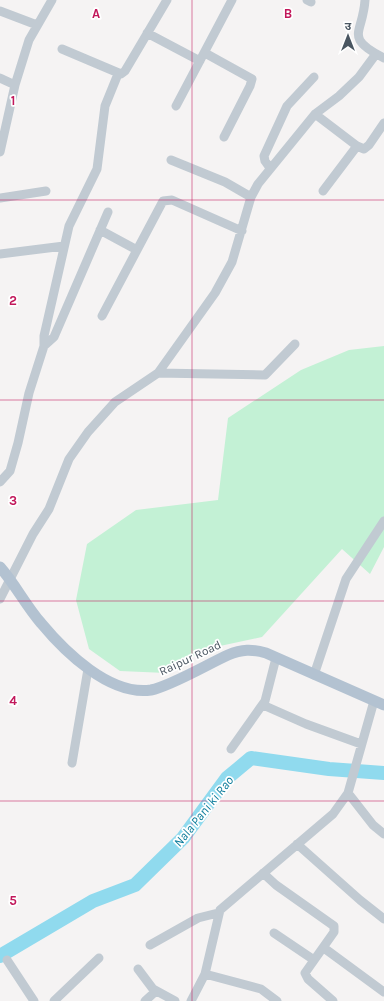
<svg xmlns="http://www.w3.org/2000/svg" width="384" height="1001" font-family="Karla,'Noto Sans Devanagari',sans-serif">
	<rect width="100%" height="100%" fill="#f5f3f3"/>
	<path fill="#c3f1d5" d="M 384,346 L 384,547 L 370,574 L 342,549 L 262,637 L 206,649 L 166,673 L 120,671 L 89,649 L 76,600 L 87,544 L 136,510 L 218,500 L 228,418 L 301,370 L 349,350 Z"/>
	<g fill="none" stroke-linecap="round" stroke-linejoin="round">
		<path stroke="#90daee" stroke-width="14" d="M 0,956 L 93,901 L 135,885 L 183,838 L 227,778 L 251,758 L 329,769 L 384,773"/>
		<path stroke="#c1cad2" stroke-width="9" d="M 307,0 L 311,2
			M 365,0 C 363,34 343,37 384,58
			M 0,11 L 37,25
			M 147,33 L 200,61
			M 62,49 L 121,74 L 125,71 L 167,0
			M 205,53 L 252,79 L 250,86 L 224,137
			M 0,78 L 15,85
			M 176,106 L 232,0
			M 315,114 L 357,146 L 364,149 L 369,145 L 384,123
			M 0,152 L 15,85 L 29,40 L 52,0
			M 171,160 L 225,182 L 251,197
			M 270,168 L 265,161 L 264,156 L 287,106 L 314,77
			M 323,191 L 357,146
			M 0,198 L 46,191
			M 100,230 L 137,250
			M 0,254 L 64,246
			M 102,316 L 163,201 L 172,200 L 242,231
			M 44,346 L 54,337 L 108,212
			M 158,373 L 265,375 L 295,344
			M 0,482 L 10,471 L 18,443 L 29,393 L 44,346 L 44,336 L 69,226 L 97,169 L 105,106 L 118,74
			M 0,599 L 33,534 L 49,509 L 69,459 L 88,432 L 115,402 L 158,373 L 215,293 L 232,262 L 251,197 L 258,184 L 315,114 L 339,96 L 359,77 L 376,54
			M 314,675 L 346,579 L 384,521
			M 263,705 L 306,724 L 361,744
			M 231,749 L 265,701 L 276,658
			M 72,763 L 88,669
			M 348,793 L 373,825 L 384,834
			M 297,844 L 360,900 L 384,919
			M 263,873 L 276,885 L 334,926 L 334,932 L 305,973 L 308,979 L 333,1001
			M 274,933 L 314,960
			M 150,945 L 198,918 L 218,913
			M 324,948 L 384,992
			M 7,960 L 34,1001
			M 138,969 L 153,989 L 175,1001
			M 205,974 L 261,989 L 277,1001
			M 54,1001 L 99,958
			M 145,1001 L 156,991
			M 191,1001 L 205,974 L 220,910 L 333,814 L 348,793 L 374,701"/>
		<path stroke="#b3c2d1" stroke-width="11" d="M 0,567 C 15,584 26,606 41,623 C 65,652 110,696 151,690 C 171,686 208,664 228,655 C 242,649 252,649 266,653 L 384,705"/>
	</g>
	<path fill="none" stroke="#c2185b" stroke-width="1" stroke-opacity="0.55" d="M 192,0 L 192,1001M 0,200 L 384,200M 0,400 L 384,400M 0,601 L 384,601M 0,801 L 384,801"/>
	<g text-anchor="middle" stroke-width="3.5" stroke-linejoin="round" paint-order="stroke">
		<g font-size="12" fill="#4a5661" stroke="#fff">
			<text transform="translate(190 658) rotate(-25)" y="4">Raipur Road</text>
		</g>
		<g font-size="13" font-style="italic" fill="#0c7c9b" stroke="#fff">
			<text transform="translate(203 811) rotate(-51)" y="5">Nala Pani ki Rao</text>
		</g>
	</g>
	<g font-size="13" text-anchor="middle" font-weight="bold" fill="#c2185b" stroke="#fff" stroke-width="3.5" stroke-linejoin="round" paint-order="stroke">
		<text x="96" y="18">A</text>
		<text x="288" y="18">B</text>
		<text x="13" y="105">1</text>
		<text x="13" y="305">2</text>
		<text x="13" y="505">3</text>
		<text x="13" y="705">4</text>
		<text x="13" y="905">5</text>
	</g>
	<g transform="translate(348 36)" stroke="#ffffff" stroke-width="3" paint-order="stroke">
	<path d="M0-3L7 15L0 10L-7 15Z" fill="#4a5661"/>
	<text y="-6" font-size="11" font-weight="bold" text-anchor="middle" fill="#4a5661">उ</text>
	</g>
</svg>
